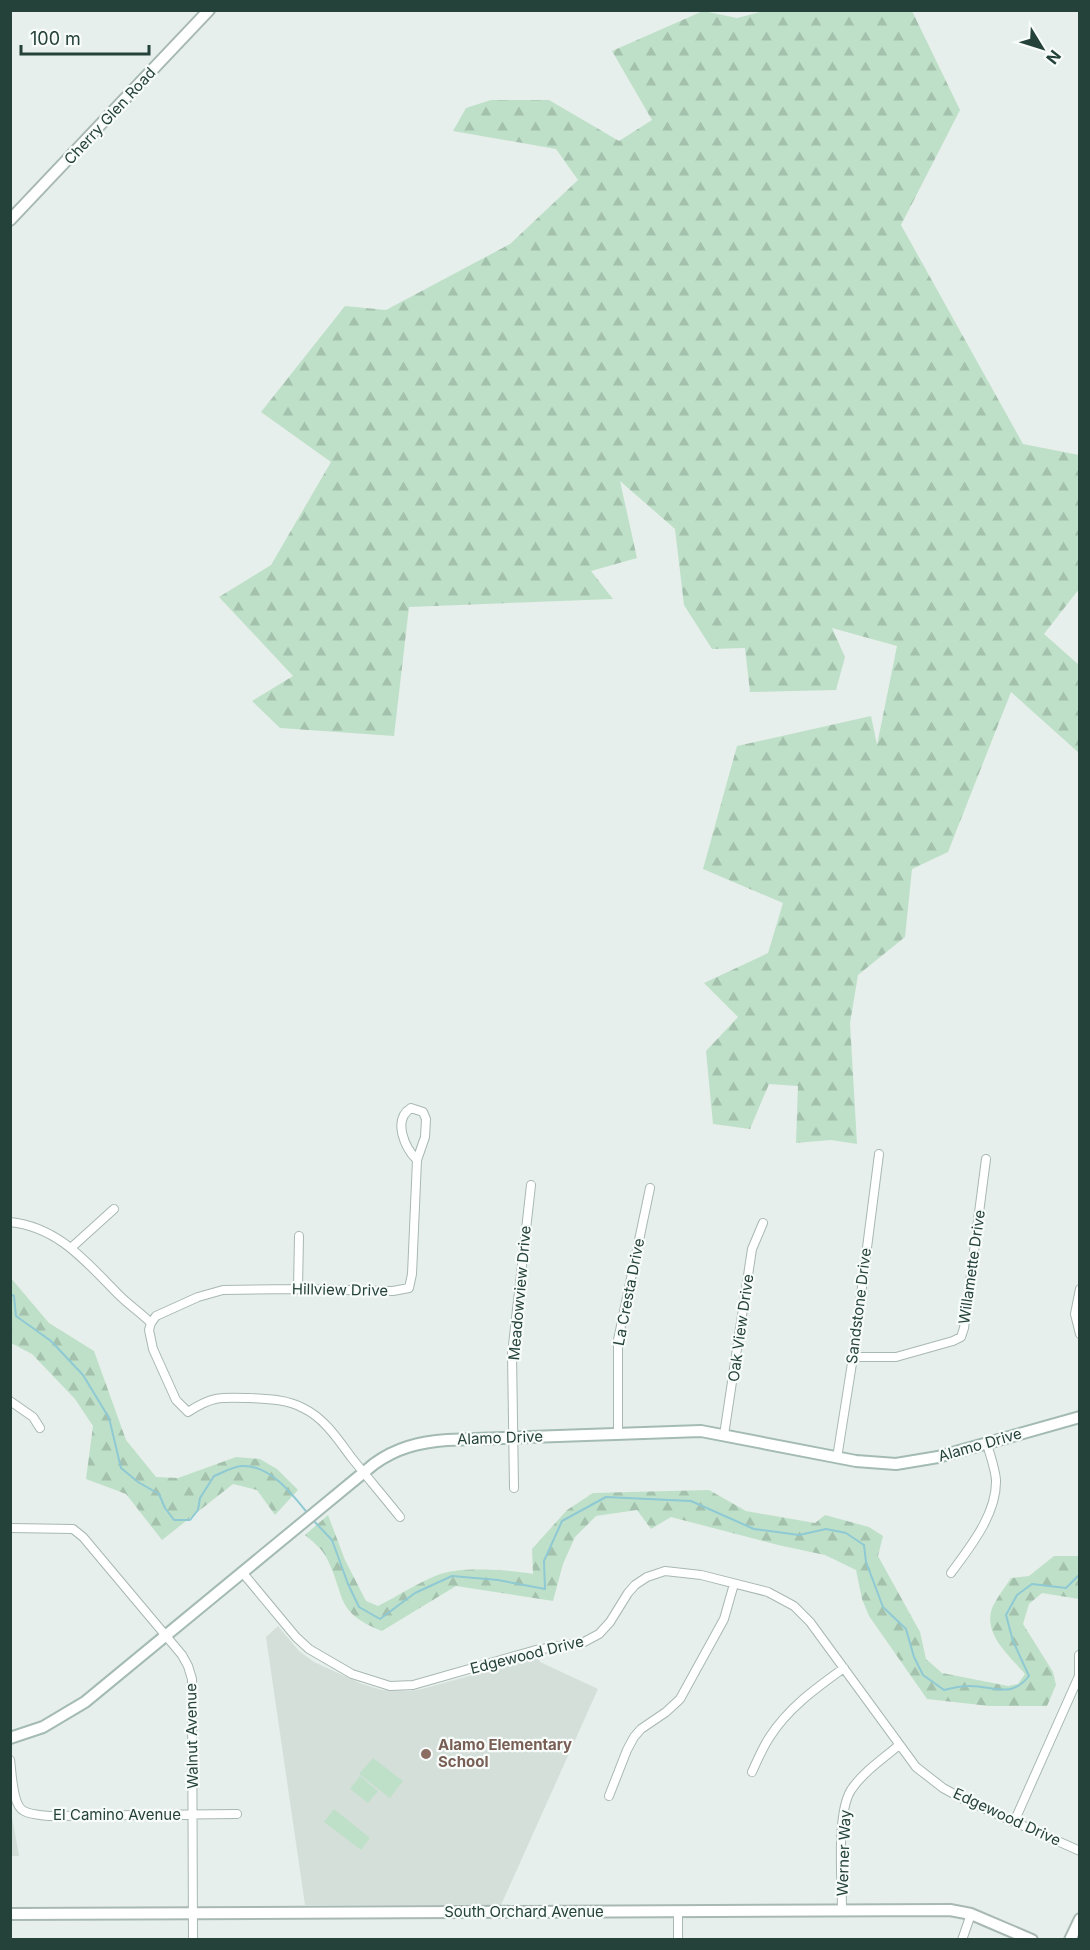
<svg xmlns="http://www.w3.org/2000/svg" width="1090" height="1950" font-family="Inter,sans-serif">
	<defs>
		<pattern id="forest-firs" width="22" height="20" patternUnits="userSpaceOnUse" patternTransform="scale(1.5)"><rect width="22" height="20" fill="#bfe0c8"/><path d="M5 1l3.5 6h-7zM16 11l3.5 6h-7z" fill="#a4c1ad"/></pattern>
	</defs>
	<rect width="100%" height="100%" fill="#e6efeb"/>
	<path fill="#d4dfda" d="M 278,1626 L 299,1651 L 314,1662 L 362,1684 L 382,1690 L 408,1691 L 422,1689 L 538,1657 L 540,1662 L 598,1689 L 501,1905 L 305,1905 L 266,1637 Z
		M 10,1808 L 14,1828 L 19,1856 L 11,1856 Z"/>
	<path fill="url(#forest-firs)" d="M 768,10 L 912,11 L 960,110 L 901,225 L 1023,444 L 1079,455 L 1079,589 L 1044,634 L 1079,665 L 1079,753 L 1011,692 L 948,852 L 912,869 L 905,937 L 858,975 L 850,1023 L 857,1144 L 831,1140 L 796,1143 L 798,1086 L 769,1084 L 750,1129 L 713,1124 L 706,1051 L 738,1017 L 704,983 L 768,953 L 783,903 L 703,869 L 737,746 L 871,716 L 877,745 L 897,646 L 832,628 L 845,657 L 836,690 L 750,692 L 745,648 L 712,649 L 684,605 L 675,529 L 620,481 L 637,558 L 591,571 L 613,599 L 409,607 L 394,736 L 280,728 L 252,701 L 293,676 L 219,597 L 271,565 L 331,462 L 261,412 L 345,306 L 386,310 L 510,244 L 578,180 L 556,149 L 453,131 L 466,108 L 491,100 L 549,100 L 619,141 L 652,120 L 612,51 L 703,11 L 737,18 Z
		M 10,1277 L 49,1323 L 94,1351 L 126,1440 L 156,1477 L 178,1478 L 236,1457 L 260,1459 L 277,1469 L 298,1490 L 275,1515 L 257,1490 L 233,1484 L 162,1540 L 126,1494 L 86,1479 L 93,1426 L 75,1399 L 32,1354 L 11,1343 Z
		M 709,1490 L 746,1511 L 815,1523 L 825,1515 L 869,1527 L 883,1536 L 878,1556 L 920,1632 L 926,1659 L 942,1673 L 1008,1686 L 1018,1684 L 1025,1674 C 1010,1656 981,1633 993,1606 C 998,1596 1005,1587 1011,1578 L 1029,1576 L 1054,1556 L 1079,1556 L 1079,1599 L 1042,1593 L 1029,1604 L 1023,1624 L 1053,1672 L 1056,1685 L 1047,1706 L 989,1706 L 927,1699 L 869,1616 L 862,1599 L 856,1570 L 825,1555 L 778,1545 L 671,1517 L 651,1529 L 637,1510 L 596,1516 L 575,1537 L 563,1564 L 553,1601 L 456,1586 L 382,1631 C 332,1611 347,1595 325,1555 C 321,1548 312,1541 305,1535 L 328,1515 L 345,1560 L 366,1601 L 378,1606 C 398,1596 419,1582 440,1574 C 462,1566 510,1570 533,1574 L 532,1549 L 567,1510 L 593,1493 Z"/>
	<path fill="#bfe0c8" d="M 373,1758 L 403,1781 L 390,1798 L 359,1774 Z
		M 360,1776 L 378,1791 L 368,1803 L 350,1789 Z
		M 334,1809 L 370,1838 L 361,1850 L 324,1822 Z"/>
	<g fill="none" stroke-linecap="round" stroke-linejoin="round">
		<path stroke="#8ec9d4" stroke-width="2" d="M 10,1294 L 14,1296 L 16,1316 L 51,1341 L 83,1375 L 109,1418 L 121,1468 L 138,1482 L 159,1494 L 165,1508 L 174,1520 L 190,1520 L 198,1510 L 200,1498 L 214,1476 C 222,1473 232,1467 241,1466 C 270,1464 293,1495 309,1515
			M 312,1519 L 332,1540 L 348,1584 L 359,1607 L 380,1619 L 415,1593 L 452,1576 L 498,1580 L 545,1589 L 544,1561 L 562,1521 L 606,1497 L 691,1501 L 754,1529 L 799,1535 L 826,1529 L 846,1533 L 864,1545 L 866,1562 L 883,1607 L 906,1629 L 914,1657 L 923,1675 L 944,1690 C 952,1688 960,1686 968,1686 C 993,1685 1010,1700 1029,1676 L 1013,1641 L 1006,1615 L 1017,1595 L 1032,1584 L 1066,1588 L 1080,1574"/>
		<defs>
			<path id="minor" d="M 10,1222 C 59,1227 87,1263 119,1295 C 129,1305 141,1313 151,1323
				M 72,1247 L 114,1209
				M 298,1289 L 299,1236
				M 1080,1289 L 1075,1314 L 1080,1334
				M 853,1357 L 896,1357 L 953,1341 L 961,1337 L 964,1328 L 986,1159
				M 10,1401 L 33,1417 L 40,1428
				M 618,1433 L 618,1340 L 650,1188
				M 724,1435 L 752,1249 L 763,1223
				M 837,1458 L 853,1357 L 879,1154
				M 514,1488 L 512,1354 L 531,1185
				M 400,1517 C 384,1497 367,1477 351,1457 C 337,1438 324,1418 303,1408 C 286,1399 267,1399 249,1398 C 221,1397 212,1396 188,1412 L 176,1400 L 153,1349 L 149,1330 L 151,1323 L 156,1316 L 198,1297 L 223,1290 L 298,1289 L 393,1291 L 409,1288 L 412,1274 L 417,1160 L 425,1137 L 426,1119 L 423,1112 L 411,1108 C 392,1120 405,1148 417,1160
				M 10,1528 L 73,1529 L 83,1537 L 182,1655 L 188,1666 L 192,1679 L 193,1940
				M 242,1572 L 296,1637 L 309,1649 L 352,1674 L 390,1686 L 413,1685 L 536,1650 L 584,1642 L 599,1634 L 610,1622 L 628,1593 L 635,1585 L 647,1577 L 665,1571 L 701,1575 L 768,1592 L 794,1606 L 810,1622 L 916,1767 L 943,1788 L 963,1799 L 1080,1851
				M 951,1573 C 970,1547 997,1514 996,1480 C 995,1468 990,1455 987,1444
				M 10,1760 C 12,1772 12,1806 24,1811 C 31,1815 41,1815 49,1816 L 237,1814
				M 752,1772 C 757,1761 762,1749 769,1738 C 788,1708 816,1688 844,1668
				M 609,1796 L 627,1750 L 634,1737 L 641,1729 L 666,1712 L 680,1699 L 724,1619 L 734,1584
				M 1014,1822 L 1079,1676 L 1079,1655
				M 842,1910 C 842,1881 836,1814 851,1790 C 863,1772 883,1759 899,1745
				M 678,1940 L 678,1912
				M 962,1940 L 971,1914"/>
			<path id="tertiary" d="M 10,220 L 209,10
				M 10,1914 L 950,1910 L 971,1914 L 1032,1940
				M 1070,1940 L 1080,1919"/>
			<path id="secondary" d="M 10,1738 L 43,1727 L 85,1702 L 374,1464 C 396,1448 419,1442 447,1440 L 701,1431 L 856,1461 L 896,1464 L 938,1457 L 1080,1417"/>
		</defs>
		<use href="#minor" stroke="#a8b8b2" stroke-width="10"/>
		<use href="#tertiary" stroke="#a8b8b2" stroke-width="14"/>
		<use href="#secondary" stroke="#a4bbb3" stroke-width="14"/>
		<use href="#minor" stroke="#fff" stroke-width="8"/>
		<use href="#tertiary" stroke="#fff" stroke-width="10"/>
		<use href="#secondary" stroke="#fff" stroke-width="10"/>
	</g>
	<circle fill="#8d6e63" stroke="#f7fbf9" stroke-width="2" cx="426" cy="1754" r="6"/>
	<g text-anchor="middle" stroke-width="4.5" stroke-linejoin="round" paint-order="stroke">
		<g font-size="15" fill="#24423a" stroke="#f7fbf9">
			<text transform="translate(110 116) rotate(-47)" y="5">Cherry Glen Road</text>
			<text transform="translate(972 1267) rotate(-82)" y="5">Willamette Drive</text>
			<text transform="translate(340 1290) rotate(1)" y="5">Hillview Drive</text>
			<text transform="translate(629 1292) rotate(-79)" y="5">La Cresta Drive</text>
			<text transform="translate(520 1293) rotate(-85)" y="5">Meadowview Drive</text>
			<text transform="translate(859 1306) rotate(-83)" y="5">Sandstone Drive</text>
			<text transform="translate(741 1328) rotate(-82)" y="5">Oak View Drive</text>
			<text transform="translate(500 1438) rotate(-2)" y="5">Alamo Drive</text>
			<text transform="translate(980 1445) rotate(-16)" y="5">Alamo Drive</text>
			<text transform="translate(527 1655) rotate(-14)" y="5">Edgewood Drive</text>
			<text transform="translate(192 1736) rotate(-91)" y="5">Walnut Avenue</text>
			<text x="117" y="1820">El Camino Avenue</text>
			<text transform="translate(1007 1817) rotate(25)" y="5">Edgewood Drive</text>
			<text transform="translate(844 1853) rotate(-88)" y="5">Werner Way</text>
			<text x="524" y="1917">South Orchard Avenue</text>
		</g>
		<g font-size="15" font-weight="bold" fill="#785e54" stroke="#f7fbf9" text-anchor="start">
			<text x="438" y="1750">Alamo Elementary<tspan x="438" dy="17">School</tspan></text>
		</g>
	</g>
	<rect width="1090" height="1950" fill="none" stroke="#24423a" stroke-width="24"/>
	<g transform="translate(1042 48) rotate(128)" stroke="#f7fbf9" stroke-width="4.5" paint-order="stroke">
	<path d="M0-4.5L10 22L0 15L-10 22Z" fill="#24423a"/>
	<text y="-9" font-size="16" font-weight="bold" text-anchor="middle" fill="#24423a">N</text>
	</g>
	<path d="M21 45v9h128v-9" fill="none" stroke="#24423a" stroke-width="3"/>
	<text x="30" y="45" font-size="18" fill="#24423a" stroke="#f7fbf9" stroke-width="4.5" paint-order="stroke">100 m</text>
</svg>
